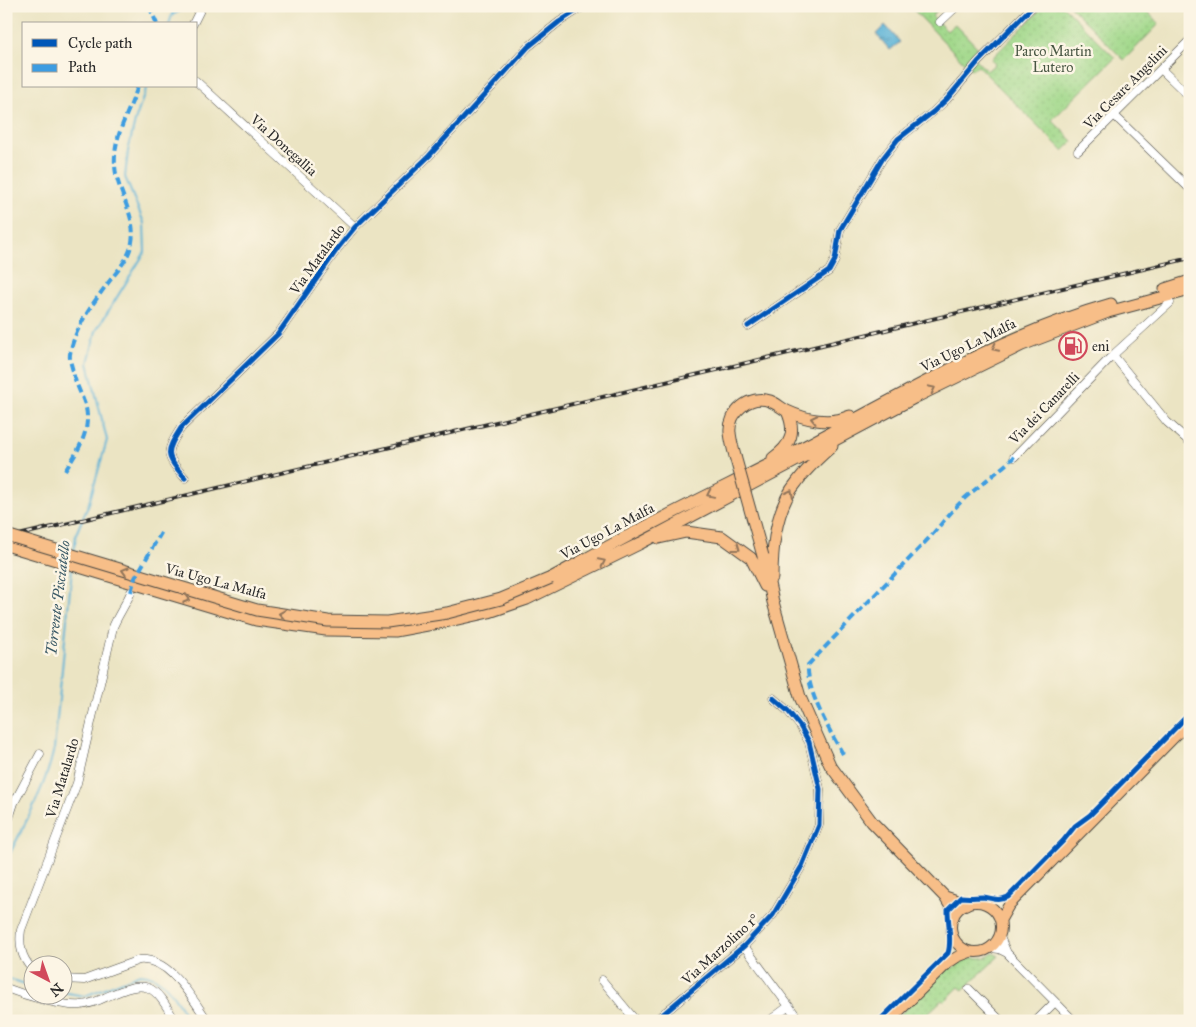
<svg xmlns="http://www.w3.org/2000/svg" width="1196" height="1027" font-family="'IM FELL Great Primer',serif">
	<defs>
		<pattern id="park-dots" width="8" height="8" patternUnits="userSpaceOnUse" patternTransform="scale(1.25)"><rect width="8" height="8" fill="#a0d88a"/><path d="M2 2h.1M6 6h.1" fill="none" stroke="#8aba77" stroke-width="1.8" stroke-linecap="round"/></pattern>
		<pattern id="water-ripples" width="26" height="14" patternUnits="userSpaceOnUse" patternTransform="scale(1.25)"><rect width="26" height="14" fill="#5ab2d7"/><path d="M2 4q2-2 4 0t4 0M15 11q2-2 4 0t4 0" fill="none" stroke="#4b91af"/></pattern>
	</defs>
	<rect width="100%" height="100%" fill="#fcf5e5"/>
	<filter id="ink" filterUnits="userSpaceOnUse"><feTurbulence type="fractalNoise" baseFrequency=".02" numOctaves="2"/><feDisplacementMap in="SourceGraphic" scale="10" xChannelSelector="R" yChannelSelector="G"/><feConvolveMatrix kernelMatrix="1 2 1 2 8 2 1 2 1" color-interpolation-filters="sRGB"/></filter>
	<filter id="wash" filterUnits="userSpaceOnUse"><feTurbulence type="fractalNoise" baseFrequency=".0096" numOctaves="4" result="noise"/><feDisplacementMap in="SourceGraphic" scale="20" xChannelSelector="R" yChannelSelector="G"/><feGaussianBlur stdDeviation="1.12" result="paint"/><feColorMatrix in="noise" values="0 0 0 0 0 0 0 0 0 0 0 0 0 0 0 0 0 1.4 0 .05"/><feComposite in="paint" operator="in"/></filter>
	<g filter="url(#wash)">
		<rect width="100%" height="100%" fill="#ebe4c3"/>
		<path fill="url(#park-dots)" stroke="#66825a" d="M 910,6 L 937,6 L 939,9 L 932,16 L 947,31 L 955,24 L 978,48 L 971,55 L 987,71 L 995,64 L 991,59 L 1044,6 L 1063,6 L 1115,58 L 1052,120 L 1073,141 L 1063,151 L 978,66 L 971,70 Z
			M 1070,6 L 1142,6 L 1159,24 L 1124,60 Z
			M 993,953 L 999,956 L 963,990 L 959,987 L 944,1002 L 942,1000 L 928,1013 L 930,1015 L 923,1021 L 893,1021 L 949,967 L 953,968 C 958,964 963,959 970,958 C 979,957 985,960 993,953 Z"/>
		<path fill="url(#water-ripples)" stroke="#426e81" d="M 885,25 L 900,42 L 890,50 L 876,34 Z"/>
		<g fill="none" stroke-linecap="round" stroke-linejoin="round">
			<path stroke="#5ab2d7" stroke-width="2" d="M 172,15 L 189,6
				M 169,24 L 172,15 L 172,6
				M 74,552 L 76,534 L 89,503 L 107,440 L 88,363 L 96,331 L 145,252 L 144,223 L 125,177 L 128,151 L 135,121 L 147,86
				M 6,861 C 24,825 45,789 54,749 L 72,569
				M 6,978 L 32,986
				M 62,992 L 85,996 L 140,974 C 165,974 177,1002 189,1021"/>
		</g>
	</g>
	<g filter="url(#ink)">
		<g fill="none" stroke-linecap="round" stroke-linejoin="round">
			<defs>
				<path id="minor" d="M 940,22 L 957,6
					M 193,24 L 202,6
					M 1161,69 L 1190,97
					M 196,81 L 355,227
					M 1114,115 L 1190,189
					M 1078,151 L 1190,40
					M 748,326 L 829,271 L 835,260 L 840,230 L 883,158 L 898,139 L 933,112 L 947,99 L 978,62 L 1033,6
					M 1113,355 L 1167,422 L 1190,442
					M 1014,457 L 1113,355 L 1170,303
					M 185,478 C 165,455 165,453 181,428 L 278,334 L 338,248 L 355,227 L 429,156 L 528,47 L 559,22 L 584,6
					M 6,827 L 14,803 L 40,754
					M 1000,937 L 1007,953 L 1074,1021
					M 744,946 L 800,1021
					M 991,948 L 999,949 L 1007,953
					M 32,969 C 21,957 19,945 21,930 L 77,783 L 113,627 C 118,615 126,604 131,592
					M 62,979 L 84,980 L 139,960 C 170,957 192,999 208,1021
					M 602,980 L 636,1021
					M 6,988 C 24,995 63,1007 81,1005 C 90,1004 98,1001 106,997 C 147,979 153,982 175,1021
					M 969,989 L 1001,1021
					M 665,1012 L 672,1021
					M 655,1021 L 744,946 L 773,915 L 802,866 L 819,825 L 820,789 L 809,742 L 800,726 L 788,711 L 773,698
					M 769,1021 L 789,1006
					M 1036,1021 L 1055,1002"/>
				<path id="major" d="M951 927a25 25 0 1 1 50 0a25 25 0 1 1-50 0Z
					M 1001,919 L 1009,905 L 1190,721
					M 889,1021 L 948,963 L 957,957 L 970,952"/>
				<path id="highway" d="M 1165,289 L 1190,281
					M 735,456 C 733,449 731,441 730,433 C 728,412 750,394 770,401 C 776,403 781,408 787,411 C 806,420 830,425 850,416
					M 773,458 C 792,445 796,431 787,411
					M 659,538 L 686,532 L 722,537 L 751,558 L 765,586
					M 6,545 L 256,620 L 326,630 L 395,631 L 449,621 L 489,612 L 527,599 L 641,543 L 914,398 L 1022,345 L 1108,312 L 1190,290
					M 763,556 L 773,602 L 800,697 L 830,765 L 872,822 L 945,897 L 951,907 L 953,917
					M 551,578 C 586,559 621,539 657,521 C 709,494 762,469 813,442 C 909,391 1005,334 1111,304
					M 772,578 C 772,547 776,507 797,482 C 807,468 820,457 832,446
					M 945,897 L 966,904"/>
			</defs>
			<use href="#minor" stroke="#484742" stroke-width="9"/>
			<use href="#major" stroke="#484742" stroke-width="12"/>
			<use href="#highway" stroke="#484742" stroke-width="13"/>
			<use href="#minor" stroke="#fff" stroke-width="8"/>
			<use href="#major" stroke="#f7be88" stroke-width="10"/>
			<use href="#highway" stroke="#f7be88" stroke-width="11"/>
			<defs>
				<path id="rail" d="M 6,538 L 1190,258"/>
			</defs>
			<use href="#rail" stroke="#2b2b2b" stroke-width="4"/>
			<use href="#rail" stroke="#fcf5e5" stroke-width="2" stroke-dasharray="5.5" stroke-linecap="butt"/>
			<defs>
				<path id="highway-bridge" d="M 735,456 L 763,556
					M 6,535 L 257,610 L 328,621 L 387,622 L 447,613 L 501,599 L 551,578"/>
			</defs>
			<use href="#highway-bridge" stroke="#484742" stroke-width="13" stroke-linecap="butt"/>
			<use href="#highway-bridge" stroke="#f7be88" stroke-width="11"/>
			<path stroke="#3d9ce1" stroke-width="4" stroke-dasharray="8 4" stroke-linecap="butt" d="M 149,6 L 157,24
				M 65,471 C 77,452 91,432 86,408 C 83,397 77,387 74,376 C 73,369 69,361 70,354 C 74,330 91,306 105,287 C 115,273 129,260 132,242 C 137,215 116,191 115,165 C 113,136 129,113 138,86
				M 131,592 L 135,578 L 161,533
				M 843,754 C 830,732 806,690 808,665 L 931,536 C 942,523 953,509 965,498 C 981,484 998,472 1014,457"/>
			<defs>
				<path id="cycleway" d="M 748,326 L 829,271 L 835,260 L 840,230 L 883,158 L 898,139 L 933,112 L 947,99 L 978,62 L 1033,6
					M 185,478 C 165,455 165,453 181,428 L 278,334 L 338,248 L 355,227 L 429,156 L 528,47 L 559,22 L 584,6
					M 655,1021 L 744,946 L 773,915 L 802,866 L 819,825 L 820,789 L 809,742 L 800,726 L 788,711 L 773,698
					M 879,1021 L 948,953 C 952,942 948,923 948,910 L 961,897 C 969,898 976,897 983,897 C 993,898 998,902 1008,897 L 1063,841 L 1075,826 L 1090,815 L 1190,713"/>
			</defs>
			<use href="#cycleway" stroke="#fcf5e5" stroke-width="8"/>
			<use href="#cycleway" stroke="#0057b8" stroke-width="5"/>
		</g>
		<defs><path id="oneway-chevron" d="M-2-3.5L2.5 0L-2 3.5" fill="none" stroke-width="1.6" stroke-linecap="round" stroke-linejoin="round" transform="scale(1.25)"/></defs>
		<g stroke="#91745a">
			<use href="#oneway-chevron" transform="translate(995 348) rotate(154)"/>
			<use href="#oneway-chevron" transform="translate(932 389) rotate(-26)"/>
			<use href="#oneway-chevron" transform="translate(814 419) rotate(-168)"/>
			<use href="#oneway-chevron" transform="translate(790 493) rotate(-62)"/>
			<use href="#oneway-chevron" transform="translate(710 494) rotate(154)"/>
			<use href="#oneway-chevron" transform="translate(737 548) rotate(36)"/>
			<use href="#oneway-chevron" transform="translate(602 562) rotate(-26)"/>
			<use href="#oneway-chevron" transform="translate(125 571) rotate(-163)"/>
			<use href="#oneway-chevron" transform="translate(187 599) rotate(16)"/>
			<use href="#oneway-chevron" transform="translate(282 614) rotate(-171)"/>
		</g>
	</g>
	<defs>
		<symbol id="fuel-ring" viewBox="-11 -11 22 22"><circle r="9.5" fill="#fcf5e5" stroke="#d1495b" stroke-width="1.5"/><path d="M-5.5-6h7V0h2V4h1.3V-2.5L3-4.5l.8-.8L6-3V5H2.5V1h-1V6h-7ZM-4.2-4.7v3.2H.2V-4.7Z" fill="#d1495b"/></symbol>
	</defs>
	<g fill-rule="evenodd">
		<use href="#fuel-ring" x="1057" y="330" width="32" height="32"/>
	</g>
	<g text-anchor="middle" stroke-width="5" stroke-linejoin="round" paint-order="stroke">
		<g font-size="14" fill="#485643" stroke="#fcf5e5">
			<text x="1053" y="56">Parco Martin<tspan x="1053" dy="16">Lutero</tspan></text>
		</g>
		<g font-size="14" fill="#2b2b2b" stroke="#fcf5e5">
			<text transform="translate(1125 87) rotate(-45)" y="5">Via Cesare Angelini</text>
			<text transform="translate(284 145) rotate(42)" y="5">Via Donegallia</text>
			<text transform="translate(317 259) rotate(-54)" y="5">Via Matalardo</text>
			<text transform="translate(968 345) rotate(-26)" y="5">Via Ugo La Malfa</text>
			<text transform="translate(1044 408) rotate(-46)" y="5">Via dei Canarelli</text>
			<text transform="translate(607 531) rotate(-28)" y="5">Via Ugo La Malfa</text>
			<text transform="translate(216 581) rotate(15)" y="5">Via Ugo La Malfa</text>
			<text transform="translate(62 778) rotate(-73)" y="5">Via Matalardo</text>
			<text transform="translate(720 949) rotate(-42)" y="5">Via Marzolino 1°</text>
		</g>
		<g font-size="14" fill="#2b2b2b" stroke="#fcf5e5" text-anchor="start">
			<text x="1092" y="351">eni</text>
		</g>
		<g font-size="15" font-style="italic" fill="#3b5a67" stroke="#fcf5e5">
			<text transform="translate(58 598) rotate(-83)" y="5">Torrente Pisciatello</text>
		</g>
	</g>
	<rect width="1196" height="1027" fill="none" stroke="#fcf5e5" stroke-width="25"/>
	<rect x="22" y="22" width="175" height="65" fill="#fcf5e5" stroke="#a8a49b"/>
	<rect x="32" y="39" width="25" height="8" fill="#0057b8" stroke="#a8a49b"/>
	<text x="68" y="48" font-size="15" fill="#2b2b2b">Cycle path</text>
	<rect x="32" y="64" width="25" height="8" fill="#3d9ce1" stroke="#a8a49b"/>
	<text x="68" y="72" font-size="15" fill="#2b2b2b">Path</text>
	<g transform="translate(48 980) rotate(139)"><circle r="24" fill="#fcf5e5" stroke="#a8a49b"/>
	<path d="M0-4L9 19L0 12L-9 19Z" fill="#d1495b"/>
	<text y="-8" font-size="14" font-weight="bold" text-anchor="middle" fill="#2b2b2b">N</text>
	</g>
</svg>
